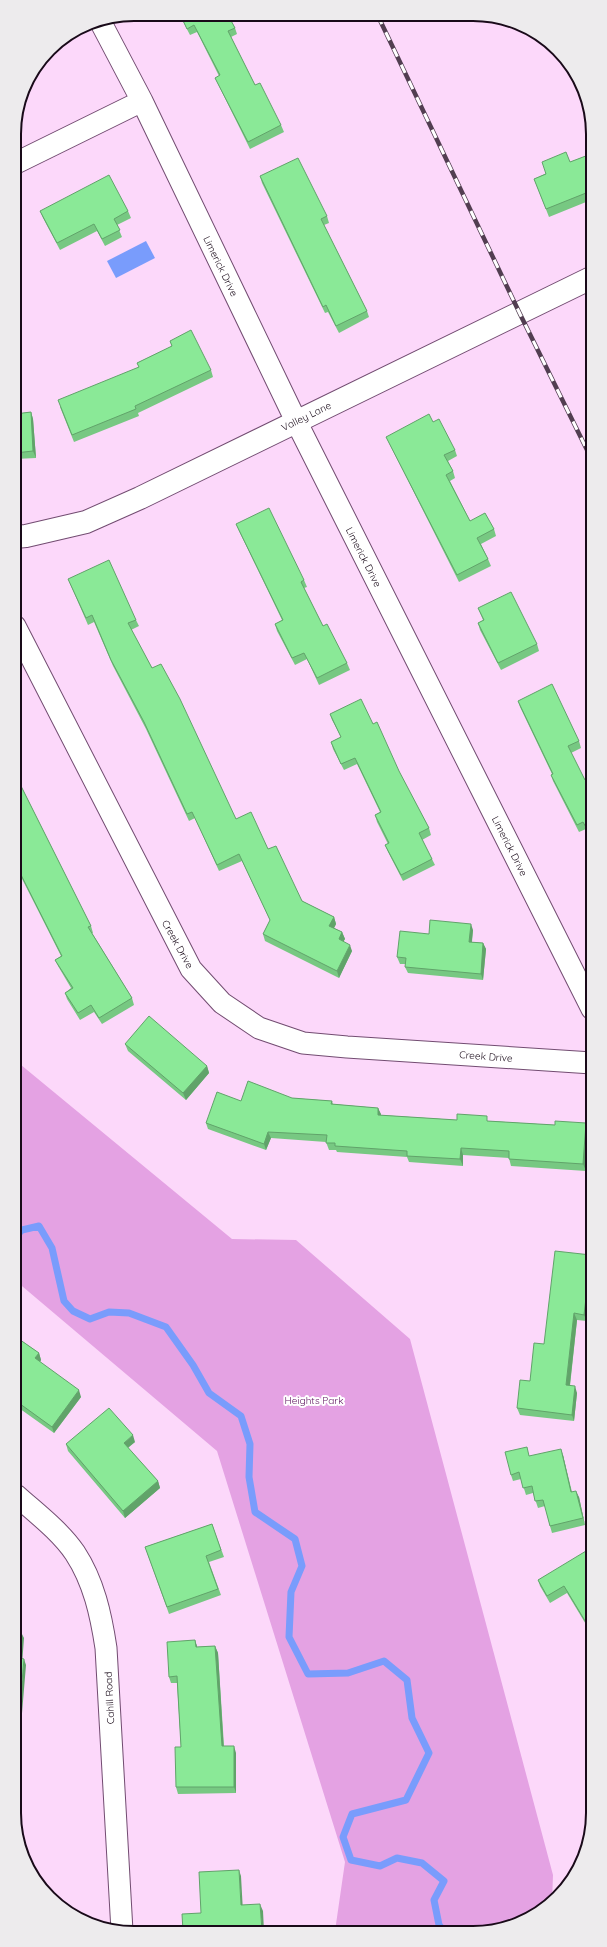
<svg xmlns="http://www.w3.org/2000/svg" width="607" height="1947" font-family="Quicksand,sans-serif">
	<rect width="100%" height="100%" fill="#fcd8fa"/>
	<path fill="#e4a2e3" d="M 15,1060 L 232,1239 L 296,1240 L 410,1339 L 553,1875 L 552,1902 L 533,1917 L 496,1931 L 335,1931 L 345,1862 L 217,1451 L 16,1281 Z"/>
	<path fill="#799cfc" d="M 146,241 L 155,258 L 116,278 L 107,261 Z"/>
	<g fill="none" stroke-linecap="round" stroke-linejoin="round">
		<path stroke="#799cfc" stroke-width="7" d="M 16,1236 L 22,1230 L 39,1226 L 52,1248 L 64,1301 L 73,1311 L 90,1319 L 109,1312 L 129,1313 L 166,1327 L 193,1365 L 209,1393 L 241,1416 L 250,1444 L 249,1477 L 255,1512 L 295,1539 L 302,1566 L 291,1592 L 289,1637 L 308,1674 L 348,1673 L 384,1661 L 407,1680 L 412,1718 L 429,1753 L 406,1800 L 352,1814 L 343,1837 L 351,1860 L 380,1866 L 397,1858 L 422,1863 L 444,1881 L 434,1900 L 439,1925 L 444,1931"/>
		<defs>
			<path id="street" d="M 100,21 L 142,101 L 296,421 L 592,1009
				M 14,164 L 142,101
				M 15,626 L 191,969 L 222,1003 L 259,1028 L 303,1043 L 347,1047 L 592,1063
				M 16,1495 C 36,1513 60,1531 75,1553 C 94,1582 101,1615 106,1648 L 122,1931"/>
			<path id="secondary" d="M 15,537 L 26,536 L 86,522 L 140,498 L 591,278"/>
		</defs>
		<use href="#street" stroke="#724c71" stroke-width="23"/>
		<use href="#secondary" stroke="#724c71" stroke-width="24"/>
		<use href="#street" stroke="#fff" stroke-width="21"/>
		<use href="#secondary" stroke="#fff" stroke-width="22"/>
		<defs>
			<path id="rail" d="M 378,16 L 520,314 L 591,458"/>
		</defs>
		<use href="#rail" stroke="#523e51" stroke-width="4.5"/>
		<use href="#rail" stroke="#fff" stroke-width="3" stroke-dasharray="9" stroke-linecap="butt"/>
	</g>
	<path fill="#77c882" d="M 179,14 L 229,15 L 228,15 L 235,28 L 237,34 L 231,37 L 255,85 L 281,125 L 284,132 L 250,149 L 218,84 L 215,78 L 219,76 L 197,32 L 190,35 Z
		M 591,154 L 591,200 L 549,217 L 534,179 L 570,162 Z
		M 260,176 L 327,216 L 329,223 L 324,225 L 367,311 L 369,317 L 339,333 L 328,312 L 325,313 L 262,183 Z
		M 40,211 L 128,211 L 131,218 L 117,225 L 122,237 L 105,246 L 97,231 L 60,250 L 43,218 Z
		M 170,341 L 211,370 L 213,377 L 138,413 L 139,416 L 74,442 L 60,407 L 139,367 L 137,363 L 172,346 Z
		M 31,412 L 33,419 L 36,458 L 15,459 L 15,414 Z
		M 433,422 L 455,450 L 457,456 L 448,461 L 453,471 L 455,478 L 450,481 L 470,521 L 494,529 L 496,536 L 481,544 L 488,559 L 491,566 L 459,582 L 389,443 L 386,437 Z
		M 236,524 L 304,580 L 307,587 L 304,588 L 323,626 L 347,663 L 350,670 L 319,685 L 307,659 L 295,665 L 277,631 L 275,624 L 282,620 L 239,531 Z
		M 68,579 L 136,620 L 139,626 L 131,630 L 236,819 L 268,849 L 302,901 L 334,917 L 336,924 L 334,928 L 342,932 L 345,939 L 343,941 L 352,951 L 339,978 L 265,941 L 263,934 L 270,920 L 242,861 L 219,871 L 195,818 L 189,821 L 146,729 L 113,666 L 94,622 L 88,625 Z
		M 478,608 L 537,644 L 539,651 L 501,670 L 480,630 L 478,623 L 483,620 Z
		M 518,701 L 579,741 L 581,748 L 571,753 L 585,780 L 592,777 L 592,840 L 586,829 L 579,832 L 553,781 L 551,775 L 552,774 L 520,707 Z
		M 330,714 L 373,724 L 429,828 L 431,835 L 422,840 L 432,859 L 435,865 L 403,881 L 388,852 L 385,845 L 388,844 L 377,822 L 375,815 L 380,812 L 357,764 L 344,770 L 333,749 L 331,742 L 341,737 L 332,720 Z
		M 15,774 L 91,926 L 93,933 L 92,933 L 132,998 L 134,1005 L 102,1024 L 94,1012 L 80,1020 L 67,999 L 65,993 L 71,988 L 58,966 L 55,960 L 61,956 L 15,865 Z
		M 473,930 L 472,942 L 483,943 L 486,949 L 483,980 L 408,973 L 405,967 L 406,964 L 400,964 L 397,957 L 429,934 Z
		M 125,1044 L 207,1066 L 209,1073 L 186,1100 L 128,1051 Z
		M 292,1098 L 332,1101 L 333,1104 L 378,1108 L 381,1115 L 457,1120 L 489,1121 L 555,1125 L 586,1123 L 589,1129 L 586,1171 L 511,1166 L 509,1158 L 463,1155 L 463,1166 L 409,1162 L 407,1157 L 337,1152 L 336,1150 L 329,1150 L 326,1142 L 271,1138 L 266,1150 L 208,1129 L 206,1123 L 241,1101 Z
		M 591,1255 L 592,1257 L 592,1274 L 587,1321 L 577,1320 L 570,1386 L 577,1393 L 574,1421 L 520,1415 L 517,1408 L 530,1381 L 544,1344 Z
		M 16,1337 L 39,1353 L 41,1360 L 40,1362 L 81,1397 L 54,1433 L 16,1406 Z
		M 135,1442 L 128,1448 L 158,1481 L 160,1488 L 125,1518 L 68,1451 L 66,1444 Z
		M 563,1455 L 572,1492 L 579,1497 L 585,1525 L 552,1533 L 550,1526 L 545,1506 L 538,1508 L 533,1493 L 526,1495 L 521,1479 L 513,1481 L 511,1475 L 529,1456 Z
		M 212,1524 L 224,1557 L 209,1562 L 221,1595 L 169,1614 L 145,1547 Z
		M 592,1551 L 593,1636 L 567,1593 L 550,1603 L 540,1586 L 538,1580 Z
		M 195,1640 L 197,1647 L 215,1646 L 218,1653 L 224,1746 L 236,1753 L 236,1793 L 178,1794 L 176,1787 L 181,1747 L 177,1683 L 171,1683 L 169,1677 Z"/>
	<path fill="#61a36a" d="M 31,412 L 33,419 L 36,458 L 33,451 Z
		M 334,917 L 336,924 L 332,932 L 329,926 Z
		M 471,924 L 473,930 L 471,948 L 469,942 Z
		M 342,932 L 345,939 L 341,946 L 339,939 Z
		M 483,943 L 486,949 L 483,980 L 481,974 Z
		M 350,945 L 352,951 L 339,978 L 337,971 Z
		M 207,1066 L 209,1073 L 186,1100 L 183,1093 Z
		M 378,1108 L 381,1114 L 380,1122 L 378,1115 Z
		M 586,1123 L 589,1129 L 586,1171 L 583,1164 Z
		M 268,1132 L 271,1138 L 266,1150 L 264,1144 Z
		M 461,1148 L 463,1155 L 463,1166 L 460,1159 Z
		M 591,1255 L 592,1257 L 592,1274 L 587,1321 L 584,1315 Z
		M 574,1313 L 577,1320 L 569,1392 L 566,1385 Z
		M 39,1353 L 41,1360 L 38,1365 L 35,1358 Z
		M 575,1386 L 577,1393 L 574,1421 L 572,1415 Z
		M 79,1390 L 81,1397 L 54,1433 L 52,1427 Z
		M 133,1435 L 135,1442 L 126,1449 L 124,1443 Z
		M 561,1449 L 563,1455 L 573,1499 L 571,1492 Z
		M 158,1481 L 160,1488 L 125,1518 L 123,1511 Z
		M 576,1491 L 579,1497 L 585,1525 L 583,1518 Z
		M 21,1632 L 24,1638 L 22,1665 L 20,1658 Z
		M 195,1640 L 197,1646 L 198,1654 L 196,1647 Z
		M 215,1646 L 218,1653 L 224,1753 L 222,1746 Z
		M 24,1659 L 26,1665 L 16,1786 L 16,1750 Z
		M 234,1746 L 236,1753 L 236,1793 L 234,1787 Z
		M 239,1870 L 241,1876 L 243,1912 L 241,1905 Z
		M 260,1904 L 263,1911 L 264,1931 L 262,1931 L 262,1930 Z"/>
	<path fill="#8ae997" stroke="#61a36a" d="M 180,14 L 228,15 L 235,28 L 228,31 L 255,85 L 260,83 L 281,125 L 248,142 L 215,78 L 220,75 L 194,25 L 187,29 Z
		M 566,152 L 570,162 L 591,154 L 591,191 L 546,209 L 534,179 L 546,174 L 542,162 Z
		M 298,158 L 327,216 L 321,219 L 367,311 L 336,326 L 326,305 L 323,307 L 260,176 Z
		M 109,175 L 128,211 L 114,219 L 120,230 L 102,239 L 94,224 L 57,243 L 40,211 Z
		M 191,330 L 211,370 L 135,406 L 136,409 L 72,435 L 58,400 L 139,367 L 137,363 L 172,346 L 170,341 Z
		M 31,412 L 33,451 L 15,453 L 15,414 Z
		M 429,414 L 433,422 L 439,419 L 455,450 L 444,455 L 453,471 L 446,475 L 470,521 L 485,513 L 494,529 L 477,538 L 488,559 L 457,575 L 386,437 Z
		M 269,508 L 304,580 L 301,582 L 323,626 L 327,624 L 347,663 L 317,678 L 304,653 L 292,658 L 275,624 L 283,620 L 236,524 Z
		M 109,560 L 136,620 L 128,623 L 152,668 L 161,664 L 180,699 L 236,819 L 251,812 L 268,849 L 276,846 L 302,901 L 334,917 L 329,926 L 342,932 L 339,939 L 350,945 L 337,971 L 263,934 L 270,920 L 239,854 L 217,865 L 192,812 L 187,814 L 144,722 L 111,660 L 92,615 L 86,618 L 68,579 Z
		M 511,592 L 537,644 L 498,663 L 478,623 L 484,620 L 478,608 Z
		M 552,684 L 579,741 L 568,746 L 585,780 L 592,777 L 592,838 L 583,822 L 577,825 L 551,775 L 553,774 L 518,701 Z
		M 361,699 L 373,724 L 377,722 L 399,771 L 429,828 L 419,833 L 432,859 L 401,875 L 385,845 L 389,843 L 375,815 L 381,812 L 355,758 L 341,764 L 331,742 L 341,737 L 330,714 Z
		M 15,774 L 91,926 L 88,927 L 132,998 L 99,1018 L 91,1005 L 78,1013 L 65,993 L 73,988 L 55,960 L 62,956 L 15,863 Z
		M 430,920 L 471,924 L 469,942 L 483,943 L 481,974 L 405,967 L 406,958 L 397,957 L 400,931 L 429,934 Z
		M 149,1016 L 207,1066 L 183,1093 L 125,1044 Z
		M 248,1081 L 292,1098 L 332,1101 L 331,1104 L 378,1108 L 378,1115 L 457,1120 L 457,1114 L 487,1116 L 487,1121 L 555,1125 L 555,1121 L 586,1123 L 583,1164 L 509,1159 L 509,1151 L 461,1148 L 460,1159 L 407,1156 L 407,1151 L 335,1146 L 335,1143 L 326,1143 L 327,1135 L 268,1132 L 264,1144 L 206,1123 L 217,1092 L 241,1101 Z
		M 555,1251 L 591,1255 L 584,1315 L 574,1313 L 566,1385 L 575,1386 L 572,1415 L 517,1408 L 520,1380 L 530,1381 L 534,1343 L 544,1344 Z
		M 16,1337 L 39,1353 L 35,1358 L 79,1390 L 52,1427 L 16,1401 Z
		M 109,1408 L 133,1435 L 124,1443 L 158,1481 L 123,1511 L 66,1444 Z
		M 527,1447 L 529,1456 L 561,1449 L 571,1492 L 576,1491 L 583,1518 L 550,1526 L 543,1500 L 535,1501 L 532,1486 L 523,1488 L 519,1472 L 511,1475 L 505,1452 Z
		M 212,1524 L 221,1550 L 206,1556 L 218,1589 L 167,1607 L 145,1547 Z
		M 591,1548 L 592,1551 L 593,1634 L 564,1586 L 547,1596 L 538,1580 Z
		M 16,1631 L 21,1632 L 20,1658 L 24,1659 L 16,1750 Z
		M 195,1640 L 196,1647 L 215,1646 L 222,1746 L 234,1746 L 234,1787 L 176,1787 L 175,1747 L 181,1747 L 177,1676 L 169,1677 L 167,1642 Z
		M 239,1870 L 241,1905 L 260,1904 L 262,1930 L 252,1931 L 183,1931 L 182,1914 L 201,1913 L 199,1872 Z"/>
	<g text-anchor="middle" stroke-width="4" stroke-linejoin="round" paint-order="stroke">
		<g font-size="10" fill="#190a19" stroke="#fff">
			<text transform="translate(221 266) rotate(64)" y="4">Limerick Drive</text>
			<text transform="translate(306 416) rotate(-26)" y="4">Valley Lane</text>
			<text transform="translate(364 557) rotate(63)" y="4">Limerick Drive</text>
			<text transform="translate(510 846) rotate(63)" y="4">Limerick Drive</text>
			<text transform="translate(178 944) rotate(61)" y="4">Creek Drive</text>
			<text transform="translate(486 1056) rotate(4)" y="4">Creek Drive</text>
			<text transform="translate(109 1698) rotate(-93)" y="4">Cahill Road</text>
		</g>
		<g font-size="10" fill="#5e135f" stroke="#fff">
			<text x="314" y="1404">Heights Park</text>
		</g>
	</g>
	<path d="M0 0H607V1947H0ZM134 21H473A113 113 0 0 1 586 134V1813A113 113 0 0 1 473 1926H134A113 113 0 0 1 21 1813V134A113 113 0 0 1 134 21Z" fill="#edebed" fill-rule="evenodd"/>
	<path fill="none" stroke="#190a19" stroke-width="2" d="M134 21H473A113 113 0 0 1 586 134V1813A113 113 0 0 1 473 1926H134A113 113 0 0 1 21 1813V134A113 113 0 0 1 134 21Z"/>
</svg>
